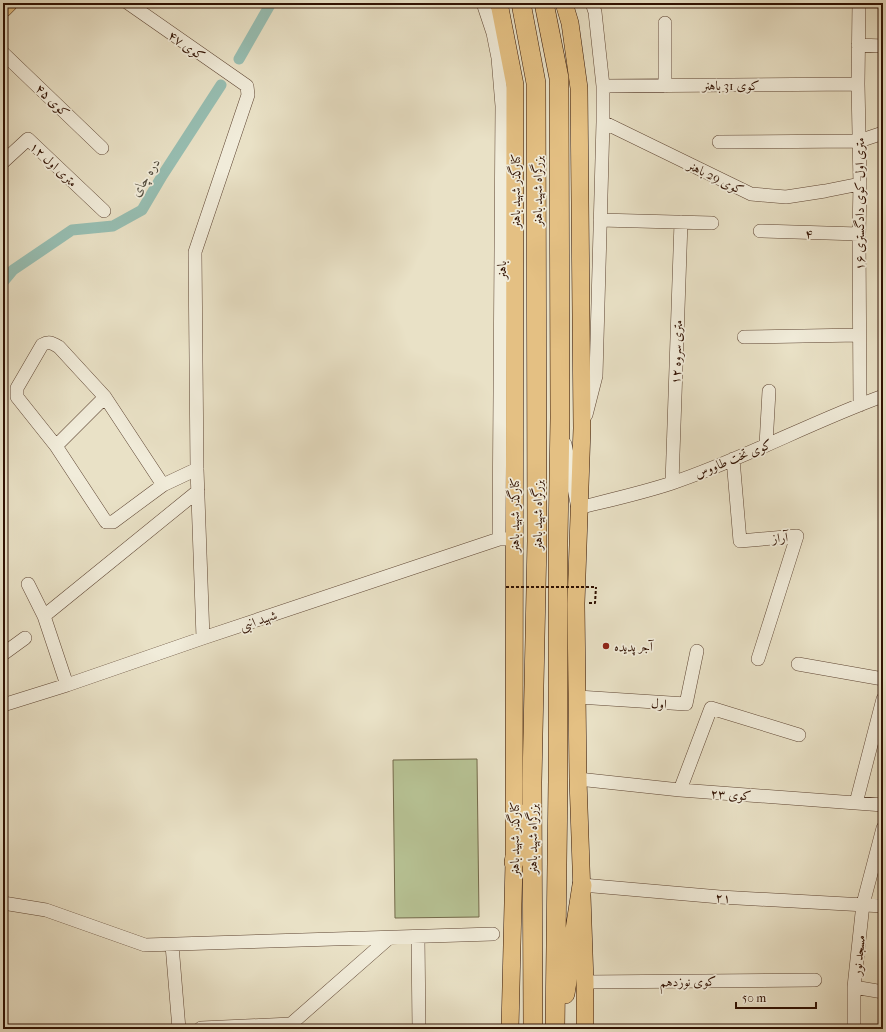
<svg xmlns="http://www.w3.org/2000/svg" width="886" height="1032" font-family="'IM FELL French Canon',Amiri,serif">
	<rect width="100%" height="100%" fill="#e9e1c6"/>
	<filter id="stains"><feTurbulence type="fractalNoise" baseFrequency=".005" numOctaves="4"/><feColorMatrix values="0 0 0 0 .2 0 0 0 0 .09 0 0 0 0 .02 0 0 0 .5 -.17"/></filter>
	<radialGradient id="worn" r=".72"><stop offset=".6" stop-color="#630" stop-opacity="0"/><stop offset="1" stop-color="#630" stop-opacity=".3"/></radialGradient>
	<path fill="#b7c294" stroke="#746a4b" d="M 477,759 L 479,917 L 395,918 L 393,760 Z"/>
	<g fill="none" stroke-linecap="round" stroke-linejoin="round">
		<path stroke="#97beb2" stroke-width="11" d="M 239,59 L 271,3
			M 3,282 L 13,270 L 72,230 L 113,226 L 142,210 L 162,176 L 221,85"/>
		<defs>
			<path id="minor" d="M 128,3 L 247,86 L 248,95 L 195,252 L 197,469 L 203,638
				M 483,3 L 493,33 L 498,58 L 502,106 L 499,539
				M 859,3 L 858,84 L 860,184 L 859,234 L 860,405
				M 858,45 L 883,46
				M 3,53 L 102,148
				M 603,86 L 858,84
				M 665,86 L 665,23
				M 603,122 L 751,194 L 786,197 L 825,191 L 860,184
				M 719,142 L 859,141 L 883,133
				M 3,162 L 28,139 L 104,211
				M 600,220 L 712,223
				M 760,231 L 859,234
				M 744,337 L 859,335
				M 586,415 L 596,376 L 603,122 L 603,86 L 595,12 L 592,3
				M 565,444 L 578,508 C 610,500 642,493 672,483 C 744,459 811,422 883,396
				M 766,445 L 769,391
				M 56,446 L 105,397
				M 733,459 L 740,541 L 797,536 L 758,659
				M 672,483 L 681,222
				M 163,485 L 105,397 L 59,347 C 52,343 49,341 42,345 L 17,388 L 17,397 L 56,446 L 106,522 L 113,522 L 163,485 L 197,469
				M 28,584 L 44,616 L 67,685
				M 44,616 L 198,491
				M 3,654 L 25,638
				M 798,664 L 883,679
				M 578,697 L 686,704 L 697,651
				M 3,705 L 67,685 L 203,638 L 499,539 L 506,539
				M 578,779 L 680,790 L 883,805
				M 680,790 L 711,708 L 799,735
				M 856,803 L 883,699
				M 582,885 L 720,897 L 883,906
				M 3,903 L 46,910 L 145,945 L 493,934
				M 418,937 L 419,1029
				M 172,945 L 179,1029
				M 585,982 L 815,980
				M 854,987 L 883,992
				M 201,1028 L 291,1024 L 389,938
				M 854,1029 L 854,987 L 863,904 L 883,828"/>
			<path id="major" d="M 499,3 L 515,85 L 514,862 L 510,1029
				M 564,3 L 570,23 L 579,88 L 582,428 L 576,604 L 578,779 L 585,982 L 585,1029
				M 3,9 L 9,3"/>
			<path id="highway" d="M 521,3 L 536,83 L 537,541 L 532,782 L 533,1029
				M 544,3 L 559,78 L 560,418 L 558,541 L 558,780 L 555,1029
				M 514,862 L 525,814
				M 565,994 L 582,885"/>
		</defs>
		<use href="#minor" stroke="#5e4533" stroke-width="14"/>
		<use href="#major" stroke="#301102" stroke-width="18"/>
		<use href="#highway" stroke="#301102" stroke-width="20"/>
		<path stroke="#301102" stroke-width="2" stroke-dasharray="3 2" stroke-linecap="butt" d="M 589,603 L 595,603 L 596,587"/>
		<use href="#minor" stroke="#f1ecda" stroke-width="13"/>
		<use href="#major" stroke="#e4c083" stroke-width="17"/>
		<use href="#highway" stroke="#e4c083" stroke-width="19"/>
		<path stroke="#301102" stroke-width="2" stroke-dasharray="3 2" stroke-linecap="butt" d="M 506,587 L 596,587"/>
	</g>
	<circle fill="#8f2418" stroke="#f1ecda" stroke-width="1.5" cx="606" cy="646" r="4"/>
	<g text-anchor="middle" stroke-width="3.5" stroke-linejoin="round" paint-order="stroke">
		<g font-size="13" fill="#301102" stroke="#f1ecda">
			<text transform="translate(187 45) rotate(35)" y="5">کوی ۴۷</text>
			<text x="731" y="90">کوی 31 باهنر</text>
			<text transform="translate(53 100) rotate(44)" y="5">کوی ۴۵</text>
			<text transform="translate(54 164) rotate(43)" y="5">۱۲ متری اول</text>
			<text transform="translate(716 177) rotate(26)" y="5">کوی 29 باهنر</text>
			<text transform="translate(515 191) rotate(-90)" y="5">کنارگذر شهید باهنر</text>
			<text transform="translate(537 191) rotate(-90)" y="5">بزرگراه شهید باهنر</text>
			<text transform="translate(859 204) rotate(-90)" y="5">۱۶ متری اول-کوی دادگستری</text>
			<text transform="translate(809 233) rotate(1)" y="5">۴</text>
			<text transform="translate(501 270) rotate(-90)" y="5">باهنر</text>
			<text transform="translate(676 352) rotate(-88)" y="5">۱۲ متری سروه</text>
			<text transform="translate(733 458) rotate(-22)" y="5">کوی تخت طاووس</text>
			<text transform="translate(514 515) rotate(-90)" y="5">کنارگذر شهید باهنر</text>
			<text transform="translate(537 515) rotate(-90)" y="5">بزرگراه شهید باهنر</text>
			<text transform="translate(780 537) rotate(-5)" y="5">آراز</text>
			<text transform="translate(258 620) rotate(-19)" y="5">شهید انبی</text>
			<text transform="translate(659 703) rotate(4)" y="5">اول</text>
			<text transform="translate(731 794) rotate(4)" y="5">کوی ۲۳</text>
			<text transform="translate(514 839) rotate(-90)" y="5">کنارگذر شهید باهنر</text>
			<text transform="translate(532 839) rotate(-90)" y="5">بزرگراه شهید باهنر</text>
			<text transform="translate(723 897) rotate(4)" y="5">۲۱</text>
			<text transform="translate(858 955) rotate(-84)" y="5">مسجد نور</text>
			<text transform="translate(688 981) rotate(-1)" y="5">کوی نوزدهم</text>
		</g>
		<g font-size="13" fill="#301102" stroke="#f1ecda" text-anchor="start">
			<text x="614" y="651">آجر پدیده</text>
		</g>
		<g font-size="14" font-style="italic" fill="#544e40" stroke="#f1ecda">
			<text transform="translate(145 177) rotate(-58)" y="5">دره چای</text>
		</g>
	</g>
	<rect width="886" height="1032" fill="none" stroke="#e9e1c6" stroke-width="16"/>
	<rect x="4" y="4" width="878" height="1024" fill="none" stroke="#301102" stroke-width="2"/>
	<rect x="8" y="8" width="870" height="1016" fill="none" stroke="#301102"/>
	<path d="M736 1002v6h80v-6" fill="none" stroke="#301102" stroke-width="2"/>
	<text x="742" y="1002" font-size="12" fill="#301102" stroke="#f1ecda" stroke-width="3" paint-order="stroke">50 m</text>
	<rect width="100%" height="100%" filter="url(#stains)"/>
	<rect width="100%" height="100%" fill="url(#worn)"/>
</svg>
